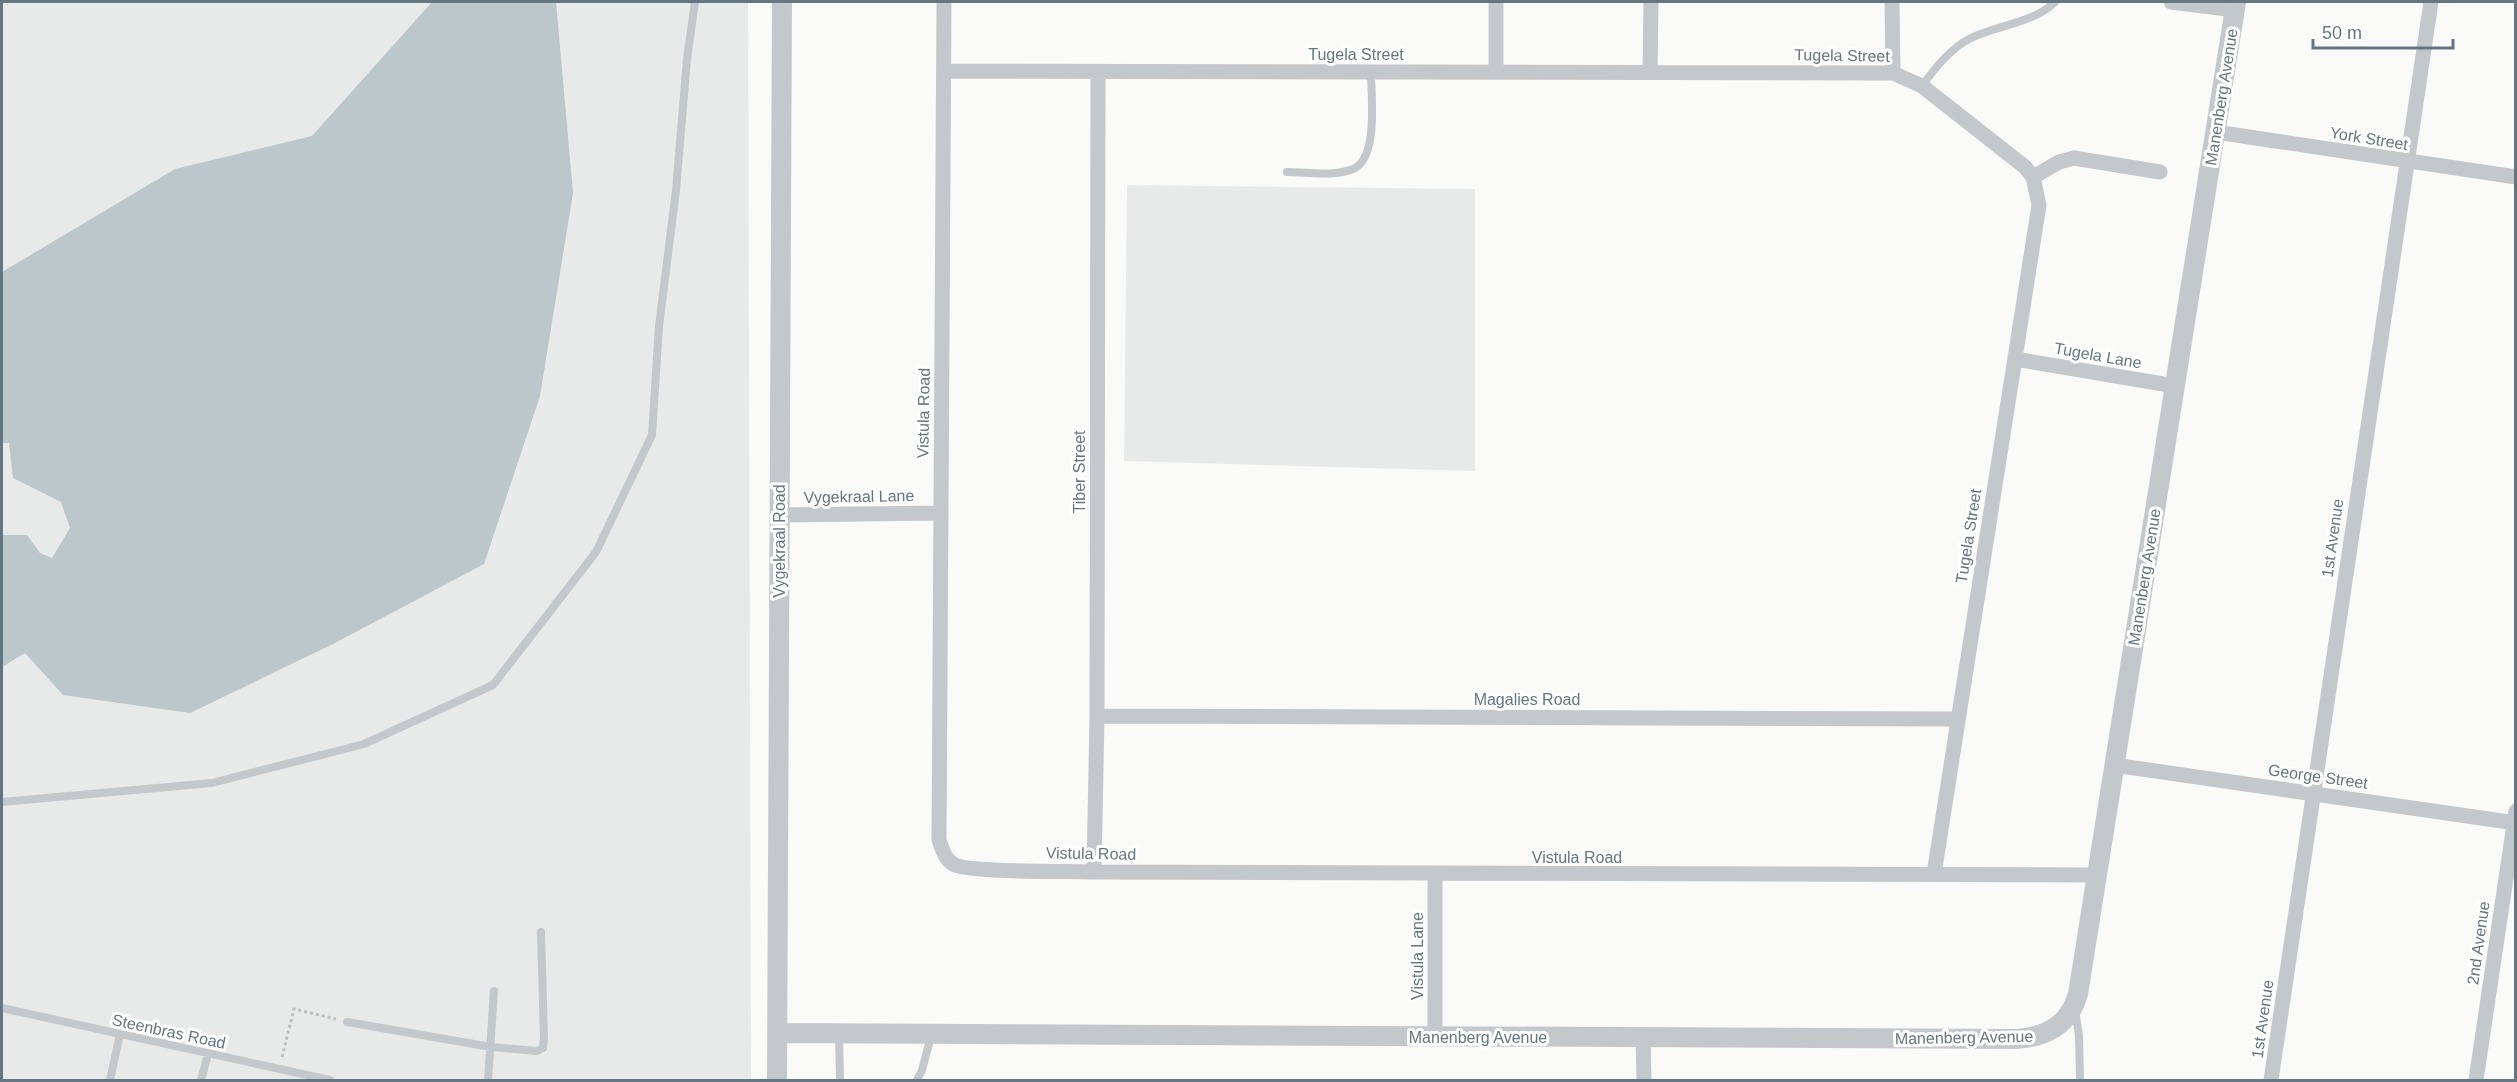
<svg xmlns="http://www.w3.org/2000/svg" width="2517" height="1082" font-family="Arial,sans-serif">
	<rect width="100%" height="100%" fill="#fafaf8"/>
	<path fill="#e8e9e9" d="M 2,2 L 748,2 L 751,1080 L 2,1080 Z
		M 1127,185 L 1475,189 L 1475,471 L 1124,461 Z"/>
	<path fill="#bbc7cb" d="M 432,2 L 556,2 L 573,193 L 540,396 L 484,564 L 333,644 L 190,713 L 63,695 L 25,653 L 2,667 L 2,535 L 27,535 L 40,553 L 52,558 L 70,528 L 61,502 L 13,478 L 9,443 L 2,443 L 2,272 L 175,169 L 312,136 Z"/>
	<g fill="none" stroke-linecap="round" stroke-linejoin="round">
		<path stroke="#bbbfc2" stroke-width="3" stroke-dasharray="3 3" stroke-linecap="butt" d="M 282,1057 L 294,1009 L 336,1019"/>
		<path stroke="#c3c8cc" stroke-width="8" d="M 1922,86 C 1934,69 1950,49 1969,39 C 1996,25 2032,24 2055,2
			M 1287,172 C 1307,172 1334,177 1353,169 C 1379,158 1371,95 1371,72
			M 2,802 L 212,783 L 364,744 L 493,685 L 596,552 L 652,435 L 659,326 L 676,190 L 687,59 L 695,2
			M 2,1008 L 330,1080
			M 2075,1010 L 2079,1036 L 2080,1080
			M 347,1022 L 491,1047 L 537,1051 L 543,1048 L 544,1038 L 541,932
			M 839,1034 L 840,1080
			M 110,1080 L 120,1034
			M 201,1080 L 208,1054
			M 488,1080 L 494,991
			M 917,1080 L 922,1070 L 931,1036"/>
		<path stroke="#c3c8cc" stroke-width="15" d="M 944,2 L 939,840 C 942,848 944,858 953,864 C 966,873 1071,871 1094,872 L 2096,875
			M 1892,2 L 1893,73
			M 2171,2 L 2235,10
			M 944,71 L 1893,73 L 1922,86 L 2025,167 L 2033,177 L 2039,205 L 1934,874
			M 1496,71 L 1496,2
			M 1650,72 L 1651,2
			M 2216,132 L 2516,177
			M 2033,177 L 2059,162 L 2074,158 L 2160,172
			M 2015,359 L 2175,386
			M 779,515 L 940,513
			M 1097,716 L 1957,719
			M 2114,765 L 2516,823
			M 1094,872 L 1097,716 L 1098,73
			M 1435,875 L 1435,1037
			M 1643,1037 L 1644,1080
			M 2271,1080 L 2431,2
			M 2476,1080 L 2516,811"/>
		<path stroke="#c3c8cc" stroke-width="20" d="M 778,1033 L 2016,1039 C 2047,1037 2069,1025 2078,994 L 2236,2
			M 777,1080 L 782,2"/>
	</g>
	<g text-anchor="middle" stroke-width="6" stroke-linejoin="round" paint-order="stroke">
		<g font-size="16" fill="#657683" stroke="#fff">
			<text x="1356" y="60">Tugela Street</text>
			<text transform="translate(1842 55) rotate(1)" y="6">Tugela Street</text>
			<text transform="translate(2221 97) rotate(-81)" y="6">Manenberg Avenue</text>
			<text transform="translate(2369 138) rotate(9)" y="6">York Street</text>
			<text transform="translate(2098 355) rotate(10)" y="6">Tugela Lane</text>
			<text transform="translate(923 413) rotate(-89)" y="6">Vistula Road</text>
			<text transform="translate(1079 472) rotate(-90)" y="6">Tiber Street</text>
			<text transform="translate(859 496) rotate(-1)" y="6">Vygekraal Lane</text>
			<text transform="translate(1968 536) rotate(-81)" y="6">Tugela Street</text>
			<text transform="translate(2332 538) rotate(-82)" y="6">1st Avenue</text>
			<text transform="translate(779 541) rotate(-90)" y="6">Vygekraal Road</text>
			<text transform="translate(2144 577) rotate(-81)" y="6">Manenberg Avenue</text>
			<text x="1527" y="705">Magalies Road</text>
			<text transform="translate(2318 776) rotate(8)" y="6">George Street</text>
			<text transform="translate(1091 853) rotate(1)" y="6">Vistula Road</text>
			<text x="1577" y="863">Vistula Road</text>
			<text transform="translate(2478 943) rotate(-82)" y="6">2nd Avenue</text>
			<text transform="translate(1417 956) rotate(-90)" y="6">Vistula Lane</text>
			<text transform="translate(2262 1019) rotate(-82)" y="6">1st Avenue</text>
			<text transform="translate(169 1031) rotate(12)" y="6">Steenbras Road</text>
			<text x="1478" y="1043">Manenberg Avenue</text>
			<text transform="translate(1964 1037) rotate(-1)" y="6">Manenberg Avenue</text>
		</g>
	</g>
	<rect width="2517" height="1082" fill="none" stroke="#657683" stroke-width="6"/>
	<path d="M2313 39v9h140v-9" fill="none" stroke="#657683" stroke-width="3"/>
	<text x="2322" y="39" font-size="18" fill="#657683" stroke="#ffffff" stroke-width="4.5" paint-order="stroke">50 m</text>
</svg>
